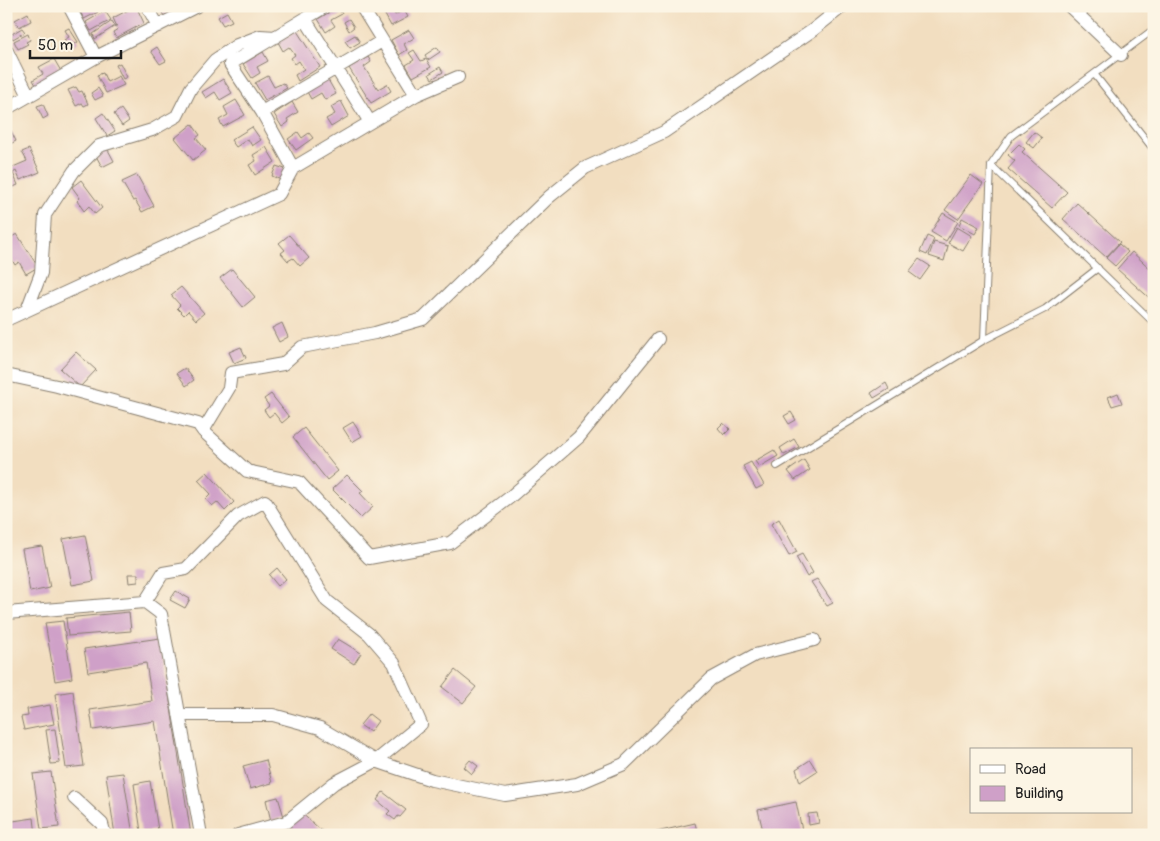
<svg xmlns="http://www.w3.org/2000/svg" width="1160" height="841" font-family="Pangolin,sans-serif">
	<rect width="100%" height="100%" fill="#fcf5e5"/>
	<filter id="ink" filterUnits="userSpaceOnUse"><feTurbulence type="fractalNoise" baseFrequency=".02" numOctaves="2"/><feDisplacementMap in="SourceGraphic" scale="10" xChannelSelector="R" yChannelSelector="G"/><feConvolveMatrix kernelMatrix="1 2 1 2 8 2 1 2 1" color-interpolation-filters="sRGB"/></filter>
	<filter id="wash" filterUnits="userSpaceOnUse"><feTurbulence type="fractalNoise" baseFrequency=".0096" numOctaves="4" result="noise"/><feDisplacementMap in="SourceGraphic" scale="20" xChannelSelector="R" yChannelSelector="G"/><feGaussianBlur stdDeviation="1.12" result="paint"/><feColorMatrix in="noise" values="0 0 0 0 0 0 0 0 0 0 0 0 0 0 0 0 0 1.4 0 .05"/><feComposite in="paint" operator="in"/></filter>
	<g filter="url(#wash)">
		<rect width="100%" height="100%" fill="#f2dec0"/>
		<g id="blocks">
			<path fill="#cfa0c8" d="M 77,6 L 95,6 L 98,12 L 84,19 Z
				M 136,6 L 144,23 L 116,38 L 113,32 L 118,29 L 113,18 Z
				M 158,6 L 181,6 L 164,16 Z
				M 338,7 L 342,14 L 331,20 L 335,26 L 326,32 L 318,19 Z
				M 392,9 L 395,15 L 404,10 L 408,17 L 391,26 L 384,13 Z
				M 105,11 L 111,20 L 91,31 L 86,22 Z
				M 227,12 L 232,21 L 223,25 L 218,17 Z
				M 28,13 L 31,21 L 19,27 L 15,20 Z
				M 349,19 L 354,27 L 349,31 L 344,22 Z
				M 112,21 L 115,26 L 95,39 L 93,34 Z
				M 22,28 L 25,32 L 13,39 L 10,35 Z
				M 69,28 L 78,42 L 69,48 L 64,40 L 69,37 L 65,30 Z
				M 409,30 L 414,38 L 404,44 L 407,50 L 399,55 L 391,40 Z
				M 297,31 L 320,67 L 298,81 L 295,75 L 304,69 L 299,61 L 295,64 L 291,58 L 295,55 L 289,47 L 283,51 L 278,42 Z
				M 28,34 L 30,40 L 26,42 L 28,44 L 18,49 L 14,41 Z
				M 355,35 L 360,42 L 350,48 L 345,41 Z
				M 157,47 L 166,61 L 160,64 L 151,51 Z
				M 437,47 L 440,52 L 428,60 L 425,55 Z
				M 414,50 L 421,61 L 426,59 L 431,67 L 413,77 L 406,65 L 414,60 L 409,53 Z
				M 263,52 L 268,61 L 257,67 L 260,73 L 252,78 L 243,64 Z
				M 368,57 L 371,62 L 364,67 L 378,89 L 387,84 L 391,91 L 371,103 L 349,68 Z
				M 54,59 L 62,73 L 54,74 L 36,85 L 33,80 L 43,74 L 39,67 Z
				M 120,63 L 127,77 L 123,79 L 116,65 Z
				M 440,67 L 443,72 L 432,79 L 429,74 Z
				M 103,73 L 107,82 L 119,76 L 124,85 L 106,93 L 97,75 Z
				M 268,76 L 274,87 L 283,83 L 287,88 L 265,100 L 255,83 Z
				M 327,78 L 336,94 L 325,100 L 321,93 L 311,99 L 306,90 Z
				M 223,79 L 232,93 L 220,100 L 215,92 L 206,98 L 202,92 Z
				M 76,87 L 79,92 L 82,91 L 88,104 L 84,106 L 82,103 L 76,106 L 68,90 Z
				M 98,88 L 103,96 L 95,100 L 91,93 Z
				M 236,100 L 245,115 L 223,127 L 219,120 L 228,115 L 224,107 Z
				M 341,101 L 349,116 L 331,127 L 326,119 L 335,114 L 331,107 Z
				M 292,102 L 298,112 L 287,119 L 289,122 L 282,127 L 274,114 Z
				M 43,104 L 48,116 L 43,119 L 37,106 Z
				M 121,109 L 129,121 L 122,126 L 114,114 Z
				M 103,113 L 115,131 L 107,136 L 96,118 Z
				M 192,124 L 200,135 L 196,138 L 206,150 L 193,160 L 175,138 Z
				M 252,127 L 261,140 L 252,146 L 248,139 L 236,147 L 231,140 Z
				M 11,131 L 16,141 L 6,146 L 6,134 Z
				M 298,132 L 302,138 L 309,133 L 313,138 L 296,150 L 288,139 Z
				M 1034,132 L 1042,138 L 1034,148 L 1026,142 Z
				M 1019,144 L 1025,149 L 1022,152 L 1067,192 L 1052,208 L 1008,169 L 1015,161 L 1008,155 Z
				M 266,147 L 275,162 L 255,175 L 249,165 L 256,161 L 253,155 Z
				M 107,148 L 114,161 L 102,167 L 95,154 Z
				M 29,149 L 40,172 L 20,180 L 16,171 L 13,173 L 18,185 L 6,190 L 6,170 L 27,161 L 22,152 Z
				M 276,166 L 285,169 L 281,180 L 272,176 Z
				M 137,175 L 154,206 L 142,212 L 135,200 L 133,201 L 122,182 Z
				M 971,175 L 983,184 L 958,219 L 945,210 Z
				M 81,180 L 102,208 L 95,214 L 89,206 L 84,211 L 77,201 L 80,198 L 72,187 Z
				M 1077,203 L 1120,242 L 1106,257 L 1063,219 Z
				M 943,213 L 958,222 L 946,241 L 931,232 Z
				M 962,218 L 979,227 L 975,234 L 959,225 Z
				M 957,227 L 972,236 L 963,251 L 948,243 Z
				M 17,234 L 38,267 L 26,274 L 19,262 L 15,265 L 6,250 L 6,240 Z
				M 289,235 L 309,258 L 300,266 L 293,258 L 288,261 L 281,253 L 285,250 L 279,243 Z
				M 927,236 L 934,239 L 927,255 L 920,252 Z
				M 934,242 L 948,246 L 944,261 L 929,256 Z
				M 1119,244 L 1128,252 L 1115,266 L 1106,258 Z
				M 1132,252 L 1154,272 L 1154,302 L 1117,269 Z
				M 919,259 L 930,266 L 920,280 L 909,272 Z
				M 232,269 L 255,297 L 243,307 L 220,278 Z
				M 181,287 L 204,313 L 196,320 L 188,311 L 184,315 L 177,308 L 180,305 L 171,295 Z
				M 282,323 L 288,337 L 279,342 L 272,328 Z
				M 241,347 L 246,358 L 234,363 L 229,352 Z
				M 76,352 L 96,370 L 80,387 L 60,369 Z
				M 185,368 L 194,380 L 186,386 L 177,373 Z
				M 886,383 L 889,389 L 874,398 L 871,393 Z
				M 1118,393 L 1122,403 L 1112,406 L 1108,397 Z
				M 271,394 L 289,417 L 282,423 L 274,413 L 269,417 L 264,410 L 269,406 L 264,399 Z
				M 791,412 L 796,420 L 789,424 L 784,416 Z
				M 353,422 L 362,436 L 352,442 L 343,428 Z
				M 723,423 L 730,429 L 724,435 L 718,428 Z
				M 304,428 L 338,471 L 327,480 L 293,437 Z
				M 794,439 L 799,447 L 784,455 L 780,448 Z
				M 774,450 L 778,456 L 759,467 L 755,461 Z
				M 804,460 L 810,470 L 795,480 L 788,471 Z
				M 751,462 L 764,485 L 756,489 L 743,466 Z
				M 207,472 L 234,502 L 225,511 L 217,502 L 212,506 L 206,499 L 211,494 L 198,480 Z
				M 347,475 L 363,491 L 360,493 L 373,507 L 361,518 L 332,489 Z
				M 779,519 L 797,552 L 789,556 L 771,524 Z
				M 85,535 L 94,581 L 72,585 L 63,539 Z
				M 42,546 L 50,588 L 30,592 L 22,549 Z
				M 802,554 L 813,573 L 807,577 L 796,557 Z
				M 277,568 L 286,579 L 278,586 L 269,575 Z
				M 128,574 L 138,574 L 138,582 L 129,583 Z
				M 817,579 L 833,603 L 827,606 L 811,582 Z
				M 176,591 L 190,599 L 185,608 L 170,600 Z
				M 129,612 L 131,631 L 68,636 L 66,618 Z
				M 63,621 L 72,678 L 55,681 L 45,623 Z
				M 160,638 L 191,835 L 173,835 L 155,721 L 93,730 L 90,710 L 152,701 L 146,663 L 88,672 L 84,649 Z
				M 338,639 L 361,653 L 354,664 L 331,649 Z
				M 455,670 L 476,687 L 463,703 L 442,687 Z
				M 73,691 L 84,766 L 66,768 L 55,694 Z
				M 50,705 L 54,724 L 24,730 L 21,717 L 28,716 L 27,709 Z
				M 369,714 L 378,721 L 370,732 L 360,725 Z
				M 55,729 L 60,763 L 51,764 L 46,730 Z
				M 266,760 L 272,783 L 250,789 L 243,766 Z
				M 470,760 L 478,766 L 472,774 L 464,767 Z
				M 810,760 L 817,771 L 800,782 L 796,769 Z
				M 51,772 L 59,827 L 41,829 L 33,774 Z
				M 123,773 L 133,835 L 115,835 L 106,775 Z
				M 150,781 L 158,830 L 141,832 L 134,784 Z
				M 383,792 L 406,810 L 400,817 L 398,816 L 395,820 L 387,814 L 390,811 L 377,800 Z
				M 278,797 L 284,817 L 271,821 L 266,800 Z
				M 796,802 L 803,835 L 764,835 L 758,810 Z
				M 301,813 L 327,835 L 297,835 L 289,827 Z
				M 817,813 L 819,823 L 809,825 L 808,814 Z
				M 34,818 L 36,835 L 6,835 L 6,822 Z
				M 695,823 L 698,835 L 648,835 L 648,834 Z"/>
		</g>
	</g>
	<g filter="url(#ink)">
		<use href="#blocks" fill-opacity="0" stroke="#877d6e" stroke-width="1"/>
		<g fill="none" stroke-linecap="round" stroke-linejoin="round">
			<defs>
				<path id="lane" d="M 1095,75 L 1154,150
					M 991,165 L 1154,323
					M 984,340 L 1045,309 L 1098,268
					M 777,466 L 984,340 L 991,165 L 1011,136 L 1154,29"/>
				<path id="street" d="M 69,6 L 96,57
					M 147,6 L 158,26
					M 361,6 L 416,95
					M 1069,6 L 1121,55
					M 305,19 L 370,122
					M 6,49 L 29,96
					M 6,109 L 96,57 L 197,6
					M 262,112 L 382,41
					M 293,168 L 262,112 L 230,64 L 326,6
					M 27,310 L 41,273 L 45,215 L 74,171 L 99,146 L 152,130 L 177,116 L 191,88 L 215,60 L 237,45 L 260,36 L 276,37
					M 6,320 L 279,194 L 293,168 L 416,95 L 458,77
					M 6,375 L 57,386 L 198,424 L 203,431 L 247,471 L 299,482 L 369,558 L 450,543 L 509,498 L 579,437 L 658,339
					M 203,431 L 229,388 L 231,373 L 283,364 L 302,347 L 375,333 L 423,319 L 549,197 L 585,168 L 664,132 L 813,30 L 843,6
					M 145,602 L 163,573 L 186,569 L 238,516 L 265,501 L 327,601 L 369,634 L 394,663 L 421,724 L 376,761 L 334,783 L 286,822 L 238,835
					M 6,613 L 145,602 L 161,614 L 201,835
					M 179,715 L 273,715 L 320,728 L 376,761 L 432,780 L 505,795 L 577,784 L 624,764 L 711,679 L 755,655 L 814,640
					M 74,798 L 102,824 L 105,835"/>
			</defs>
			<use href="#lane" stroke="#877d6e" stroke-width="8"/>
			<use href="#street" stroke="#877d6e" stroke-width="14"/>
			<use href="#lane" stroke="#fff" stroke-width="6"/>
			<use href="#street" stroke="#fff" stroke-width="12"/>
		</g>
	</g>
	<rect width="1160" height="841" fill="none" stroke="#fcf5e5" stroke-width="25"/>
	<rect x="970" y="748" width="162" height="65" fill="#fcf5e5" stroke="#a29e95"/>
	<rect x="980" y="765" width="25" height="8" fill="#ffffff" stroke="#a29e95"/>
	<text x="1015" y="774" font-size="15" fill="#1c1c1c">Road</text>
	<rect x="980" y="786" width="25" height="15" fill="#cfa0c8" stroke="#a29e95"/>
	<text x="1015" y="798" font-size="15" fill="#1c1c1c">Building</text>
	<path d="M30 50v8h91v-8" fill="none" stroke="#1c1c1c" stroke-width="2.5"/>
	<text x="38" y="50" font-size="15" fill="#1c1c1c" stroke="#fcf5e5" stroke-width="4" paint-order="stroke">50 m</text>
</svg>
